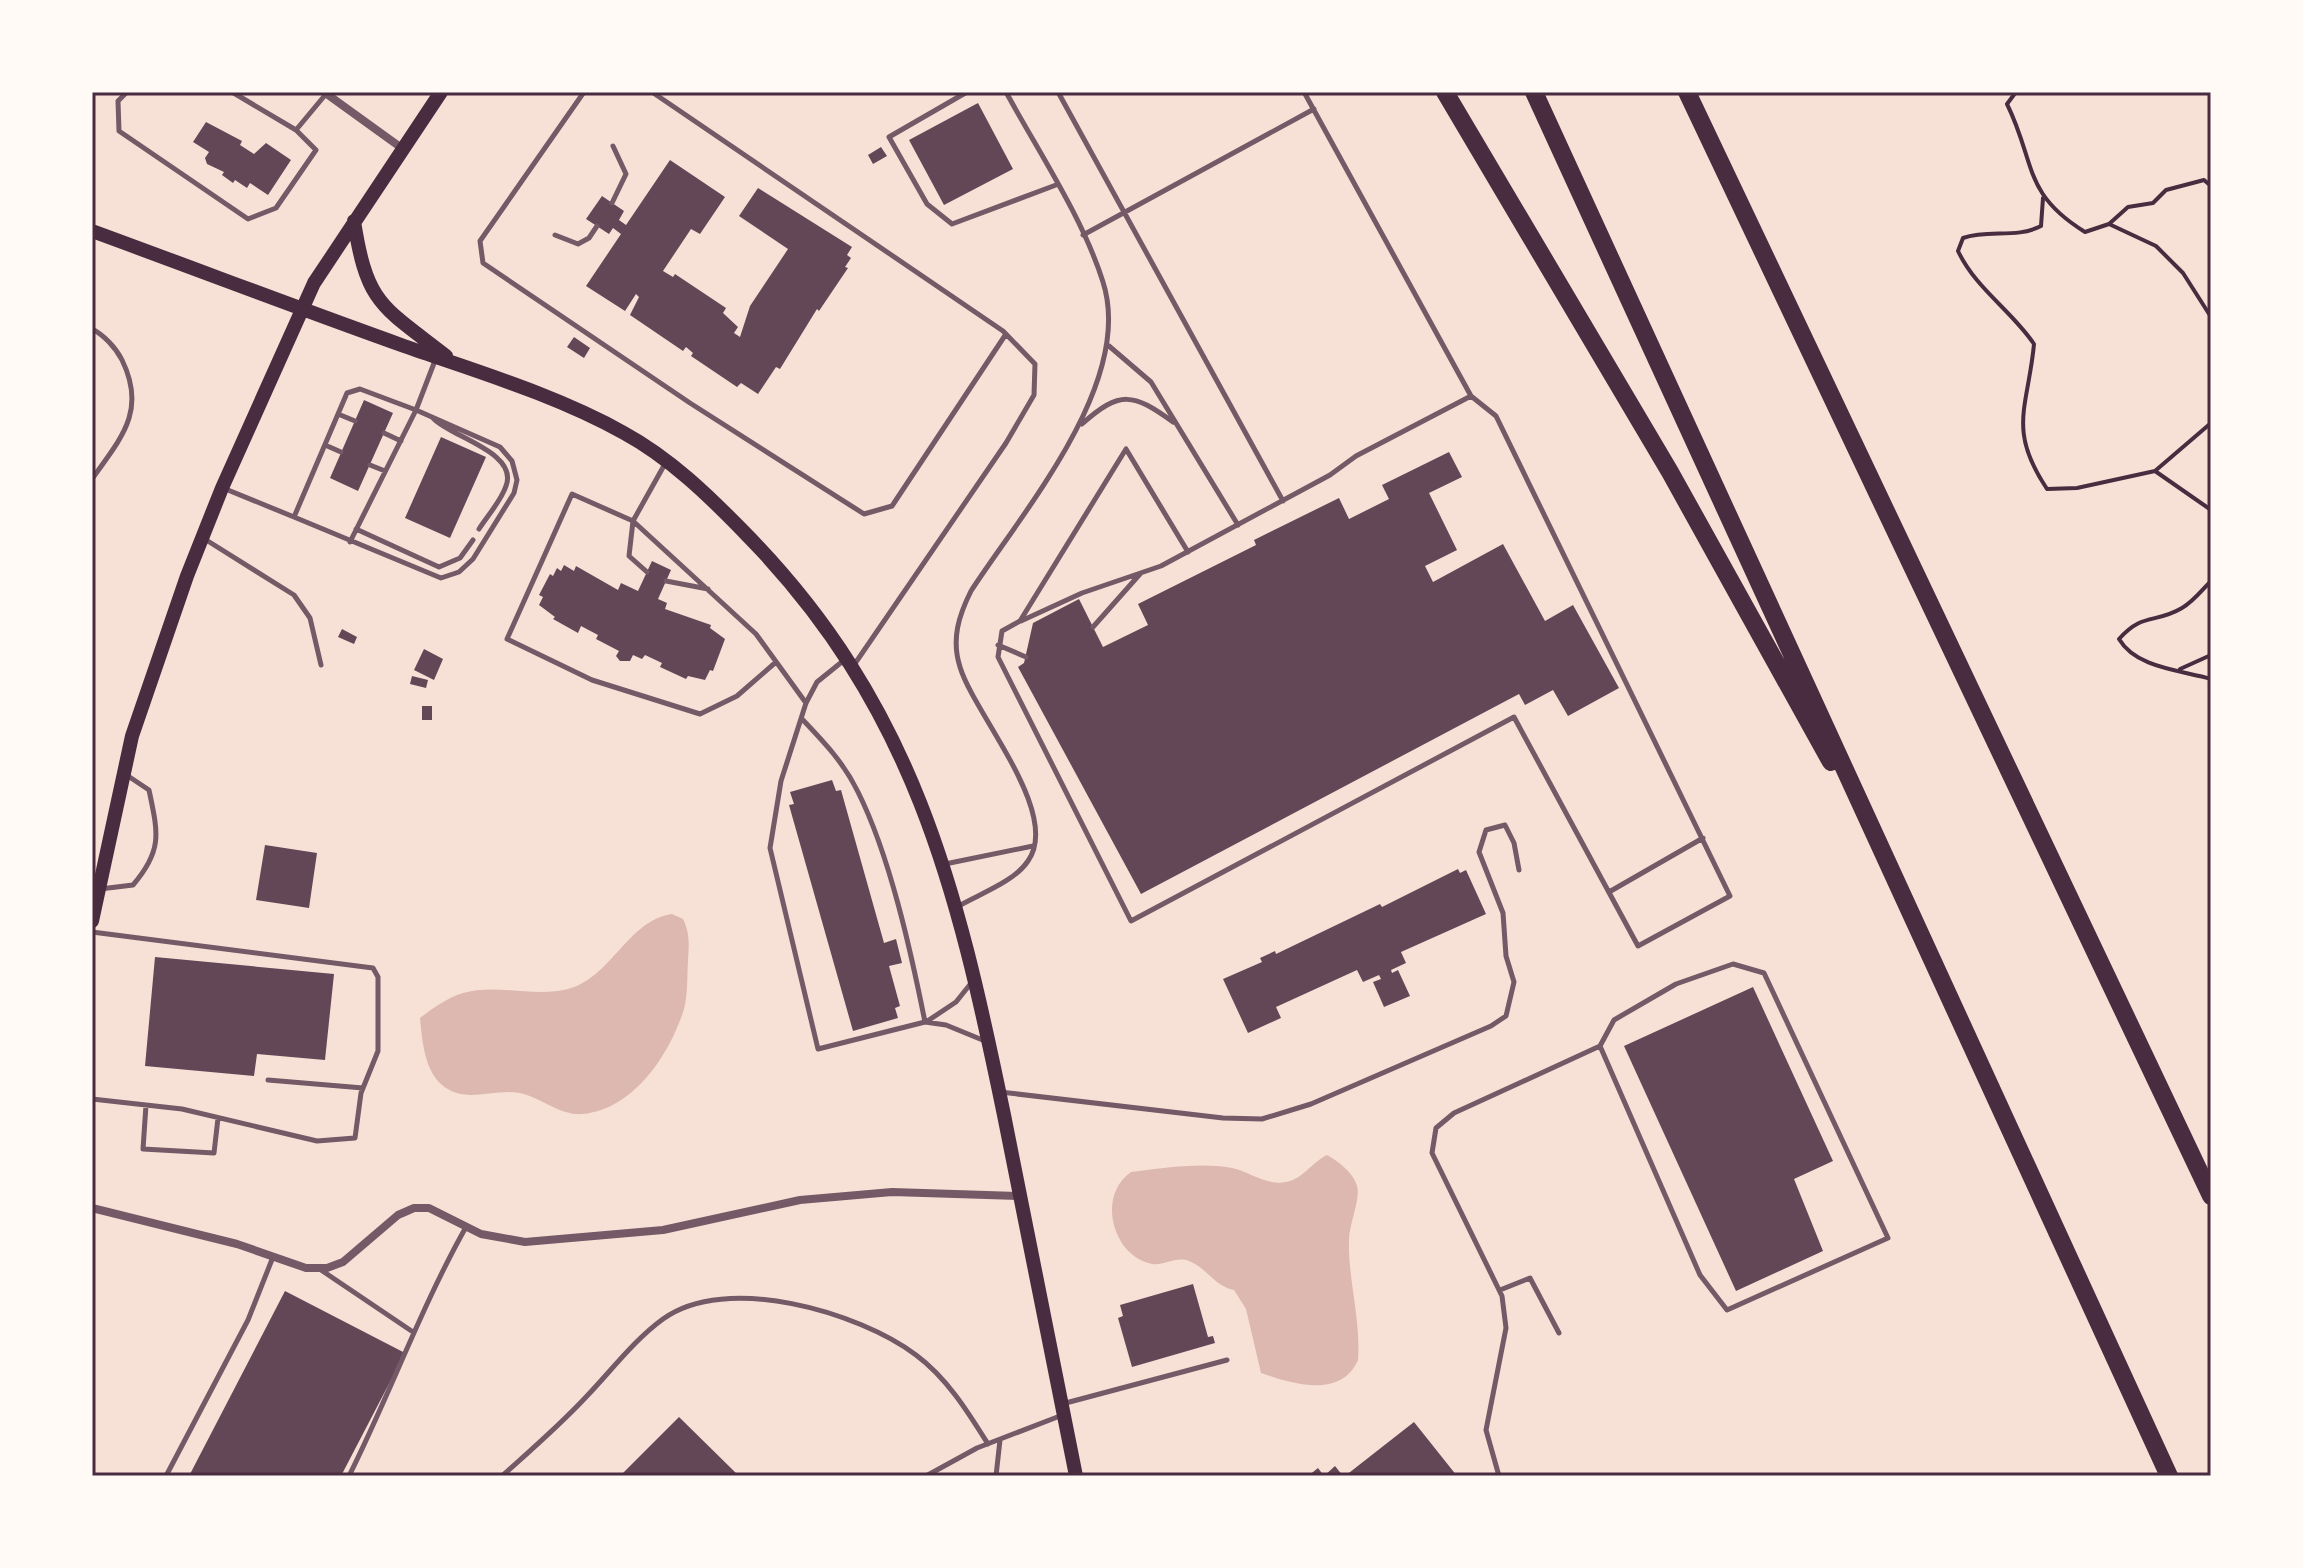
<svg xmlns="http://www.w3.org/2000/svg" width="2303" height="1568" font-family="'Asap Condensed',sans-serif">
	<rect width="100%" height="100%" fill="#f7e1d7"/>
	<path fill="#dcb8b0" d="M 672,914 L 683,919 C 690,933 689,945 688,960 C 687,976 688,994 684,1009 C 670,1054 634,1109 583,1114 C 560,1116 542,1098 520,1093 C 504,1090 486,1095 471,1095 C 427,1094 423,1051 420,1018 C 433,1008 447,998 463,993 C 496,983 534,998 568,989 C 611,978 628,920 672,914 Z
		M 1327,1155 C 1339,1162 1353,1172 1357,1186 C 1361,1198 1349,1224 1349,1240 C 1348,1280 1361,1320 1358,1360 C 1341,1399 1292,1384 1261,1373 L 1246,1309 L 1234,1290 C 1214,1286 1207,1268 1189,1261 C 1176,1256 1164,1266 1152,1264 C 1113,1257 1096,1196 1131,1172 C 1163,1168 1200,1162 1232,1168 C 1250,1172 1267,1186 1286,1182 C 1303,1179 1311,1163 1327,1155 Z"/>
	<path fill="#644757" d="M 978,103 L 1013,169 L 944,205 L 909,140 Z
		M 206,122 L 242,141 L 240,145 L 254,154 L 266,143 L 291,160 L 268,195 L 250,183 L 247,188 L 235,180 L 233,183 L 222,175 L 224,172 L 207,164 L 205,158 L 209,152 L 193,142 Z
		M 881,147 L 887,156 L 873,164 L 868,155 Z
		M 670,160 L 725,197 L 700,234 L 691,229 L 663,271 L 673,277 L 675,274 L 726,308 L 723,313 L 738,327 L 734,333 L 740,337 L 750,306 L 788,249 L 739,216 L 758,188 L 852,247 L 847,255 L 851,258 L 845,267 L 848,268 L 819,311 L 817,309 L 780,369 L 776,367 L 758,394 L 741,383 L 737,387 L 691,356 L 693,353 L 686,347 L 683,351 L 630,315 L 639,297 L 636,294 L 625,311 L 586,286 L 621,234 L 613,228 L 609,234 L 586,219 L 602,196 L 624,211 L 619,220 L 626,225 Z
		M 574,337 L 590,348 L 584,358 L 567,347 Z
		M 364,400 L 393,413 L 358,491 L 330,478 Z
		M 441,437 L 486,457 L 450,538 L 405,518 Z
		M 1449,452 L 1462,477 L 1429,493 L 1457,550 L 1425,566 L 1433,582 L 1503,544 L 1545,621 L 1573,605 L 1619,688 L 1568,716 L 1553,690 L 1525,705 L 1519,694 L 1141,894 L 1018,667 L 1024,663 L 1033,623 L 1079,599 L 1103,647 L 1148,625 L 1138,604 L 1256,545 L 1254,540 L 1339,498 L 1349,519 L 1389,499 L 1382,485 Z
		M 652,561 L 671,570 L 658,599 L 667,603 L 665,609 L 711,625 L 710,628 L 725,639 L 713,671 L 710,670 L 705,680 L 688,676 L 686,679 L 660,667 L 662,663 L 645,655 L 642,659 L 633,655 L 630,661 L 620,661 L 616,656 L 619,651 L 596,639 L 598,635 L 581,626 L 578,633 L 553,619 L 555,617 L 539,605 L 543,597 L 539,595 L 550,574 L 553,576 L 557,568 L 561,571 L 564,565 L 574,571 L 576,566 L 618,590 L 621,583 L 638,591 Z
		M 342,629 L 357,637 L 354,644 L 338,637 Z
		M 424,649 L 443,659 L 434,680 L 414,670 Z
		M 412,676 L 428,680 L 426,688 L 410,684 Z
		M 422,706 L 432,706 L 432,720 L 422,720 Z
		M 832,780 L 836,791 L 841,790 L 884,943 L 896,939 L 902,963 L 889,966 L 900,1006 L 895,1008 L 898,1018 L 853,1031 L 789,805 L 794,804 L 790,792 Z
		M 265,845 L 317,853 L 309,908 L 256,900 Z
		M 1458,869 L 1460,873 L 1466,870 L 1486,914 L 1401,952 L 1406,963 L 1391,970 L 1392,973 L 1398,970 L 1410,996 L 1384,1007 L 1373,982 L 1381,979 L 1379,975 L 1363,982 L 1357,970 L 1276,1007 L 1281,1018 L 1248,1033 L 1223,979 L 1262,962 L 1260,958 L 1275,951 L 1276,954 L 1380,904 L 1382,907 Z
		M 155,957 L 334,974 L 325,1060 L 257,1054 L 254,1076 L 145,1066 Z
		M 1753,987 L 1833,1161 L 1794,1179 L 1823,1251 L 1736,1291 L 1624,1046 Z
		M 1193,1284 L 1208,1337 L 1213,1336 L 1215,1343 L 1132,1367 L 1118,1318 L 1123,1316 L 1120,1305 Z
		M 285,1291 L 405,1353 L 341,1476 L 189,1476 Z
		M 679,1417 L 739,1476 L 620,1476 Z
		M 1414,1422 L 1457,1476 L 1345,1476 Z
		M 1335,1466 L 1343,1476 L 1308,1476 L 1318,1468 L 1324,1476 Z"/>
	<g fill="none" stroke-linecap="round" stroke-linejoin="round">
		<path stroke="#4a2c40" stroke-width="4" d="M 2016,92 L 2007,104 C 2036,163 2022,193 2085,232 L 2109,224 L 2128,207 L 2153,203 L 2166,190 L 2204,180 L 2211,186
			M 2043,198 L 2041,226 C 2016,239 1989,229 1963,238 L 1958,251 C 1976,289 2011,310 2034,344 C 2028,408 2007,429 2047,489 L 2077,488 L 2155,471 L 2211,510
			M 2109,224 L 2156,246 L 2183,273 L 2211,317
			M 2155,471 L 2211,423
			M 2211,581 C 2202,590 2193,602 2182,608 C 2155,624 2143,612 2119,639 C 2136,668 2180,670 2211,679
			M 2180,669 L 2211,655"/>
		<path stroke="#755966" stroke-width="5" d="M 127,92 L 118,101 L 119,131 L 248,219 L 276,208 L 316,150 L 296,130 L 232,92
			M 584,92 L 480,241 L 483,263 L 690,403 L 864,514 L 892,506 L 1006,334
			M 652,92 L 1003,331 L 1035,364 L 1034,395 L 1006,443 L 854,665
			M 967,92 L 889,137 L 927,204 L 952,224 L 1056,185
			M 1058,92 L 1283,501
			M 296,130 L 326,94
			M 612,203 L 626,174 L 613,146
			M 555,235 L 578,244 L 589,238 L 597,226
			M 1083,235 L 1314,109
			M 92,329 C 104,335 116,348 122,360 C 147,411 121,438 92,479
			M 1109,346 L 1151,382 L 1238,525
			M 338,414 L 355,421
			M 433,418 C 450,437 519,452 506,486 C 501,501 488,515 479,529
			M 1082,424 C 1120,390 1133,393 1173,422
			M 384,433 L 401,441
			M 325,445 L 341,452
			M 666,462 L 633,521 L 756,634 L 806,703
			M 370,465 L 385,471
			M 223,488 L 294,517 L 347,393 L 360,389 L 416,410 L 436,358
			M 294,517 L 441,578 L 459,572 L 473,559 L 514,493 L 517,480 L 512,461 L 500,447 L 416,410 L 350,542
			M 356,529 L 439,567 L 460,558 L 473,540
			M 203,538 L 294,595 L 310,618 L 321,665
			M 1188,552 L 1126,449 L 1020,621 L 1002,631 L 998,657 L 1131,921 L 1514,717 L 1638,946 L 1730,896 L 1496,416 L 1471,396 L 1304,92
			M 647,572 L 629,556 L 633,521 L 572,494 L 507,639 L 592,680 L 700,714 L 737,696 L 776,662
			M 666,581 L 708,589
			M 1021,621 L 1082,593 L 1161,566 L 1330,475 L 1356,456 L 1471,396
			M 1093,627 L 1140,574
			M 998,645 L 1026,657
			M 802,719 C 824,742 844,763 858,792 C 890,856 911,952 925,1022 L 818,1049 L 770,848 L 781,781 L 806,703 L 817,682 L 843,661
			M 945,864 L 1033,846
			M 100,889 L 133,885 C 163,850 158,833 149,790 L 125,774
			M 1609,892 L 1703,838
			M 957,907 C 979,894 1014,882 1028,861 C 1062,813 974,714 960,667 C 951,639 959,615 971,591 C 1023,511 1135,382 1103,282 C 1083,218 1038,151 1006,92
			M 92,932 L 373,968 L 378,977 L 378,1051 L 361,1093 L 355,1138 L 317,1141 L 182,1109 L 92,1099
			M 925,1022 L 946,1025 L 985,1041
			M 926,1022 L 956,1002 L 972,982
			M 268,1080 L 363,1088
			M 1000,1092 L 1223,1118 L 1262,1119 L 1311,1104 L 1491,1026 L 1506,1016 L 1514,982 L 1506,956 L 1503,913 L 1479,852 L 1486,830 L 1505,825 L 1514,843 L 1519,870
			M 146,1105 L 143,1149 L 214,1153 L 218,1118
			M 318,1268 L 413,1332
			M 1500,1290 L 1530,1278 L 1559,1333
			M 1062,1404 L 1227,1360
			M 166,1476 L 248,1320 L 273,1257
			M 349,1476 C 390,1394 421,1307 466,1227
			M 502,1476 C 531,1450 560,1425 586,1397 C 611,1371 634,1340 663,1319 C 726,1273 859,1312 916,1355 C 947,1378 968,1412 988,1444
			M 926,1476 L 977,1448 L 1060,1416
			M 996,1476 L 1000,1440
			M 1499,1476 L 1486,1430 L 1506,1328 L 1502,1296 L 1432,1153 L 1436,1128 L 1454,1113 L 1600,1046 L 1614,1020 L 1676,984 L 1733,964 L 1764,973 L 1888,1238 L 1727,1310 L 1700,1275 L 1600,1046"/>
		<path stroke="#755966" stroke-width="8" d="M 324,92 L 403,149
			M 92,1208 L 237,1244 L 306,1268 L 327,1268 L 343,1262 L 398,1215 L 414,1208 L 429,1208 L 481,1234 L 525,1242 L 663,1230 L 800,1200 L 892,1192 L 1020,1196"/>
		<path stroke="#4a2c40" stroke-width="14" d="M 354,221 C 367,305 382,306 446,356
			M 92,231 C 196,269 300,309 404,346 C 478,372 556,395 624,433 C 670,458 709,496 745,533 C 914,705 957,887 1004,1115 C 1029,1235 1051,1356 1076,1476
			M 92,921 L 132,736 L 187,576 L 222,488 L 314,283 L 441,92"/>
		<path stroke="#4a2c40" stroke-width="18" d="M 1445,92 L 1670,472 L 1831,762
			M 1534,92 L 2169,1476
			M 1687,92 L 2211,1196"/>
	</g>
	<rect width="2303" height="1568" fill="none" stroke="#fffaf5" stroke-width="188"/>
	<rect x="94" y="94" width="2115" height="1380" fill="none" stroke="#4a2c40" stroke-width="3"/>
</svg>
